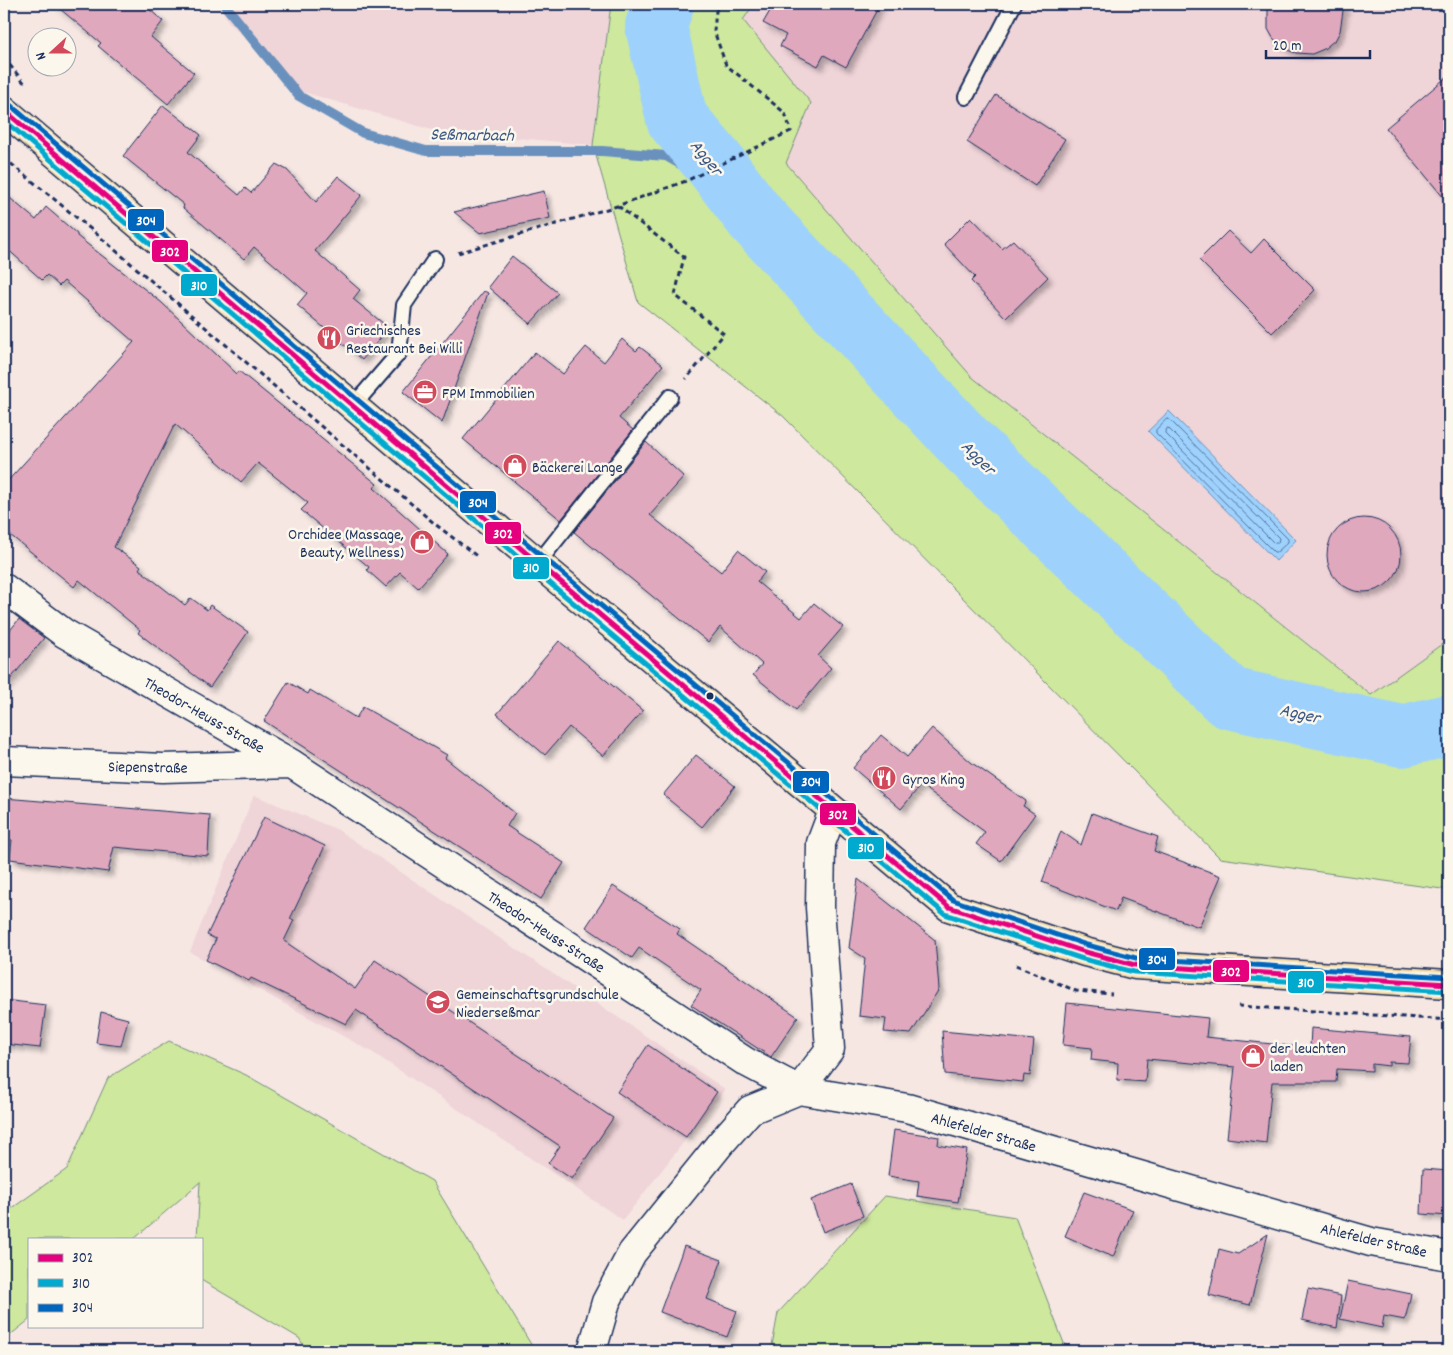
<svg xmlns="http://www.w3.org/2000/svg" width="1453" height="1355" font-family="Dekko,sans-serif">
	<defs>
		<filter id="shadow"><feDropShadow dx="4.5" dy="4.5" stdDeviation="2.5" flood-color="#0004"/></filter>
	</defs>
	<rect width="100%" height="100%" fill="#f6e7e3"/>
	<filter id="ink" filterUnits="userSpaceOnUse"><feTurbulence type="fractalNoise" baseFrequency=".02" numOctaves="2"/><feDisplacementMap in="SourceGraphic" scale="10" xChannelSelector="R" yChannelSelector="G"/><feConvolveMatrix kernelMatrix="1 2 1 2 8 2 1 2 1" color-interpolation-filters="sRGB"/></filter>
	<g filter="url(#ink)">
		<path fill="#efd4d8" d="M 219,4 L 611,4 L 593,145 L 432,130 L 300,91 L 228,21 Z
			M 754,4 L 1449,4 L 1449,639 L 1372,695 L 972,377 L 786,163 L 811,103 L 743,20 Z
			M 254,795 L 338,830 L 725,1089 L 623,1220 L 372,1052 L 190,952 Z"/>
		<path fill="#cee89d" stroke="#748c7e" d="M 611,4 L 754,4 L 743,20 L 811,103 L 786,163 L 972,377 L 1371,695 L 1449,639 L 1449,890 L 1220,858 L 783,416 L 638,302 L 593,145 Z
			M 169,1041 L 246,1075 L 432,1181 L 535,1351 L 307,1351 L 299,1338 L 201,1280 L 201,1239 L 197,1239 L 200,1182 L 134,1239 L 29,1239 L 29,1320 L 4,1340 L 4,1214 L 67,1169 L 108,1078 Z
			M 885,1196 L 1015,1217 L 1067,1351 L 771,1351 L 778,1313 Z"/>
		<path fill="#9ed2fc" stroke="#6a91bd" d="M 1169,411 L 1296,540 L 1276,561 L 1148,431 Z"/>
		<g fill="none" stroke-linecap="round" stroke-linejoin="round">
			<path stroke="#4f709d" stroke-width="1" d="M 1167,419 L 1170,420 L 1288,539 L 1288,542 L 1277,552 L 1274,552 L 1156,433 L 1156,430 Z
				M 1168,428 L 1279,538 L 1278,543 L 1274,543 L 1165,433 Z"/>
			<path stroke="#6a91bd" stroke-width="10" d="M 224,4 L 299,96 L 363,133 L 426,151 L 602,151 L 666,156 L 680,164 L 715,164"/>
			<path stroke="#9ed2fc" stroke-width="62" d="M 663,4 L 656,26 L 677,119 L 715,164 L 756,218 L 968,446 L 1229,698 L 1402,736 L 1449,725"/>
		</g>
		<path fill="#e0a8bd" stroke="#1b2f5e" filter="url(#shadow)" d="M 54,4 L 143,4 L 163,21 L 151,37 L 194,73 L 168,104 L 98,46 L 101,43 Z
			M 774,4 L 880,4 L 846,67 L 824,55 L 818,66 L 780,46 L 786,35 L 763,23 Z
			M 1268,4 L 1344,4 L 1340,31 L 1336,39 L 1324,49 L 1312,54 L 1296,53 L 1285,49 L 1273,38 L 1268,29 Z
			M 1449,75 L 1449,204 L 1386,128 Z
			M 996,95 L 1065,139 L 1035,186 L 967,142 Z
			M 163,105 L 201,135 L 188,152 L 239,195 L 245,188 L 251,193 L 276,164 L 287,170 L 316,202 L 338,176 L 362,195 L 315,251 L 360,290 L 353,299 L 389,328 L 362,360 L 297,305 L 307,293 L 254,247 L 244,259 L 183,208 L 184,205 L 123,156 Z
			M 544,191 L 550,218 L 480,233 L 454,212 Z
			M 4,193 L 36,220 L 46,207 L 77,234 L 77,236 L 161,302 L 237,374 L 239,371 L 377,484 L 374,488 L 448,554 L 418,588 L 400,572 L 386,587 L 367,570 L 369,567 L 301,510 L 308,503 L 258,463 L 241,482 L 175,424 L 114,547 L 141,566 L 139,569 L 185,605 L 191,598 L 207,610 L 210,605 L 248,632 L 210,687 L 138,633 L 140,630 L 79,580 L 74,587 L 4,530 L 4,485 L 134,342 L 64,281 L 59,286 L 47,275 L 42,280 L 4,246 Z
			M 971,217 L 1002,249 L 1013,240 L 1048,277 L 1006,318 L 971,281 L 975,277 L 944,244 Z
			M 1228,231 L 1251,253 L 1264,239 L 1315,290 L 1272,333 L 1199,260 Z
			M 512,256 L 558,293 L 530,324 L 488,287 Z
			M 484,291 L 488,293 L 442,423 L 403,392 Z
			M 622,339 L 636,351 L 640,347 L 663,365 L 619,418 L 633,430 L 561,520 L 463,439 L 535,352 L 563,374 L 586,347 L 604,362 Z
			M 646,442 L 684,477 L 650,515 L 721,572 L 738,550 L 765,572 L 757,582 L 801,618 L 814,603 L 843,627 L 818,656 L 831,668 L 796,710 L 753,675 L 762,664 L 720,627 L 708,642 L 574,532 Z
			M1327 555a37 37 0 1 1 74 0a37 37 0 1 1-74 0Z
			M 19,619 L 44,638 L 4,687 L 4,638 Z
			M 559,641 L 643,711 L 603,756 L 569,727 L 545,755 L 497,714 Z
			M 288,682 L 308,694 L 310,690 L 356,718 L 363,707 L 447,755 L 445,758 L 515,813 L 507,826 L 564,863 L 541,899 L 264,721 Z
			M 932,728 L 972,763 L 1026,801 L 1023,806 L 1035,814 L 1001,861 L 976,844 L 985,832 L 921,785 L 901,809 L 853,768 L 881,735 L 907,757 Z
			M 696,755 L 735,786 L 702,827 L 663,795 Z
			M 4,798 L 210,815 L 208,856 L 114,847 L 108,872 L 10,859 L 12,840 L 4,839 Z
			M 1092,813 L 1158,837 L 1154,851 L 1221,876 L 1199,927 L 1121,898 L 1116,911 L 1042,882 L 1061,831 L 1081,845 Z
			M 264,817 L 325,846 L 290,919 L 294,920 L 284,941 L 355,989 L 375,960 L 613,1118 L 572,1179 L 548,1163 L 560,1146 L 356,1010 L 346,1024 L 251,978 L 249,981 L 206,960 L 216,939 L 207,935 Z
			M 858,879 L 935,940 L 939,989 L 911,1034 L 884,1032 L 886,1019 L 859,1016 L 865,958 L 849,948 Z
			M 613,886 L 680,929 L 677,934 L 798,1017 L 771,1057 L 691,1005 L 701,990 L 639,948 L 632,958 L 586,927 Z
			M 4,1000 L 46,1005 L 40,1048 L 4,1044 Z
			M 1067,1003 L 1208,1018 L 1206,1037 L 1310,1048 L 1311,1028 L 1411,1037 L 1408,1063 L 1389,1062 L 1389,1066 L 1372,1064 L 1372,1071 L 1337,1069 L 1336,1082 L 1272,1082 L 1266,1143 L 1227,1138 L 1235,1067 L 1147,1059 L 1145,1082 L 1117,1080 L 1118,1063 L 1091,1060 L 1092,1048 L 1063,1045 Z
			M 101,1012 L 128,1019 L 121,1046 L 96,1043 Z
			M 942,1031 L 1034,1040 L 1030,1076 L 1024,1075 L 1023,1082 L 945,1074 Z
			M 648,1045 L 717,1092 L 686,1137 L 617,1092 Z
			M 894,1130 L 939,1137 L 938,1145 L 967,1150 L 958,1202 L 917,1196 L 919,1181 L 888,1176 Z
			M 1423,1169 L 1449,1171 L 1449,1216 L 1421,1214 Z
			M 851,1184 L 863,1216 L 823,1232 L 811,1200 Z
			M 1084,1192 L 1133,1210 L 1113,1257 L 1065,1236 Z
			M 1268,1234 L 1250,1305 L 1209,1295 L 1219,1249 L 1238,1254 Z
			M 684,1246 L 722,1260 L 707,1299 L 737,1311 L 727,1337 L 660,1312 Z
			M 1348,1281 L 1411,1294 L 1405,1320 L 1384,1316 L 1382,1328 L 1340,1319 Z
			M 1308,1289 L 1341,1296 L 1337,1328 L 1302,1320 Z"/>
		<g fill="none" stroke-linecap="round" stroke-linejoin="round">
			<defs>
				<path id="service" d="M 966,97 L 1014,4
					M 353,406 L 399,353 L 404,305 L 435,259
					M 538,563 L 670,397"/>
				<path id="minor" d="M 4,588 L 64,633 L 292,764 L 746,1062 L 799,1090 L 907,1108 L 1371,1242 L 1449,1256
					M 4,761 L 163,768 L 292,764
					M 799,1090 L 830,1049 L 820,907 L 821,843 L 833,811
					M 592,1351 L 606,1302 L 632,1253 L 720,1144 L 750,1110 L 799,1090"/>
				<path id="primary" d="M 4,110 L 538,563 L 949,907 L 1085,952 L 1135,965 L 1449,984"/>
			</defs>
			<use href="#service" stroke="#1b2f5e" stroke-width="18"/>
			<use href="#minor" stroke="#1b2f5e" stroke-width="31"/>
			<use href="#primary" stroke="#1b2f5e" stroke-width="31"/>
			<path stroke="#1b2f5e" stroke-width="3" stroke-dasharray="5 4" stroke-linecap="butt" d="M 4,58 L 26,85
				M 4,158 L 93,231 L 435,524 L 478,557
				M 618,206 L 684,257 L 675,295 L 724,334 L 686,379
				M 458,253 L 617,206 L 686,181 L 791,131 L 785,113 L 726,65 L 714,31 L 716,11 L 719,4
				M 1016,965 L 1076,991 L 1112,994
				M 1238,1006 L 1449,1020"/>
			<use href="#service" stroke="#fbf7ec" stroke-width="14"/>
			<use href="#minor" stroke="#fbf7ec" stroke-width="28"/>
			<use href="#primary" stroke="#f9deab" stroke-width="28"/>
			<defs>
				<path id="bus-1" d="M 4,110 L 538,563 L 949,907 L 1085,952 L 1135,965 L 1449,984"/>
				<path id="bus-2" d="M 4,120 L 533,569 L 945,914 L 1083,959 L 1134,972 L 1449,991"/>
				<path id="bus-3" d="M 9,104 L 543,557 L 953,900 L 1087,945 L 1136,958 L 1449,977"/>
			</defs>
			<use href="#bus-1" stroke="#fbf7ec" stroke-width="9"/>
			<use href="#bus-2" stroke="#fbf7ec" stroke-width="9"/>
			<use href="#bus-3" stroke="#fbf7ec" stroke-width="9"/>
			<use href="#bus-1" stroke="#e5007d" stroke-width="5"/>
			<use href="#bus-2" stroke="#00a9ce" stroke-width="5"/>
			<use href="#bus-3" stroke="#0065bd" stroke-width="5"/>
		</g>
	</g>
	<defs>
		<symbol id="restaurant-disc" viewBox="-11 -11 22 22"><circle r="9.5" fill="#d1495b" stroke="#fbf7ec"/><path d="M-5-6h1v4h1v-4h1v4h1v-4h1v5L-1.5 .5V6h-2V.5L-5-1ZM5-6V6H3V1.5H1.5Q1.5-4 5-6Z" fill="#fff"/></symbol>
		<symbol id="office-disc" viewBox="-11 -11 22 22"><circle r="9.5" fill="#d1495b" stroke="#fbf7ec"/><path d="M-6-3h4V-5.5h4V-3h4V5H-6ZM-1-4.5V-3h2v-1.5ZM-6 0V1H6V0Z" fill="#fff"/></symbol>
		<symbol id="shop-disc" viewBox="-11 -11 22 22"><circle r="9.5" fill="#d1495b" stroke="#fbf7ec"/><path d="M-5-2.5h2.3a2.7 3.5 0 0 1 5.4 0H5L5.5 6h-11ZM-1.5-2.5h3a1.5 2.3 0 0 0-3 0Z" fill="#fff"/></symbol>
		<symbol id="school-disc" viewBox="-11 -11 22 22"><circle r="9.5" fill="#d1495b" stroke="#fbf7ec"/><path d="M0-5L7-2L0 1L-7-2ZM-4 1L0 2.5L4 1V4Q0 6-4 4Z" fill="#fff"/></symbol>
	</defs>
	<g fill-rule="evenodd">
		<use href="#restaurant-disc" x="315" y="324" width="28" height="28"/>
		<use href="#office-disc" x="411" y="378" width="28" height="28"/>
		<use href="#shop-disc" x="501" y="452" width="28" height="28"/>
		<use href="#shop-disc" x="408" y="528" width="28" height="28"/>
		<use href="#restaurant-disc" x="870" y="764" width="28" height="28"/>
		<use href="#school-disc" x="424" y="988" width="28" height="28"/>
		<use href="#shop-disc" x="1239" y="1042" width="28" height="28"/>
	</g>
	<circle fill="#1b2f5e" stroke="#fbf7ec" stroke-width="2" cx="710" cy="696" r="4.5"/>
	<g text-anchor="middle" stroke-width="5" stroke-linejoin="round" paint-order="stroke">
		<g font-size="16" fill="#1b2f5e" stroke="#fbf7ec" text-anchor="start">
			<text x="346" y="335">Griechisches<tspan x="346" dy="18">Restaurant Bei Willi</tspan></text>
			<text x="442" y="398">FPM Immobilien</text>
			<text x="532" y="472">Bäckerei Lange</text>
			<text x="404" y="539" text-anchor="end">Orchidee (Massage,<tspan x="404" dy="18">Beauty, Wellness)</tspan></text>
			<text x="902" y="784">Gyros King</text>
			<text x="456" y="999">Gemeinschaftsgrundschule<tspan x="456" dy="18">Niederseßmar</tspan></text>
			<text x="1270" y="1053">der leuchten<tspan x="1270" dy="18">laden</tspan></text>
		</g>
		<g font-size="16" fill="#1b2f5e" stroke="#fbf7ec">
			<text transform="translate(205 714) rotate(30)" y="6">Theodor-Heuss-Straße</text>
			<text transform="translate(148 766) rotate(1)" y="6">Siepenstraße</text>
			<text transform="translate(547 931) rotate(33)" y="6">Theodor-Heuss-Straße</text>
			<text transform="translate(984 1131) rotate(16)" y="6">Ahlefelder Straße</text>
			<text transform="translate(1374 1239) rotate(13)" y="6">Ahlefelder Straße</text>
		</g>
		<g font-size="18" font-style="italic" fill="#3c5886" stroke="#fbf7ec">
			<text transform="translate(472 134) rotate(1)" y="6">Seßmarbach</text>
			<text transform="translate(707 157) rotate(51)" y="6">Agger</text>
			<text transform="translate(979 457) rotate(45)" y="6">Agger</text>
			<text transform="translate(1300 713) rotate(13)" y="6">Agger</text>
		</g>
	</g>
	<g stroke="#fbf7ec" stroke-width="2">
		<rect x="127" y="208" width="38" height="24" rx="5" fill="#0065bd"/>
		<rect x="151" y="239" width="38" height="24" rx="5" fill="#e5007d"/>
		<rect x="180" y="273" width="38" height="24" rx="5" fill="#00a9ce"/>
		<rect x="459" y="490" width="38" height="24" rx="5" fill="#0065bd"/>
		<rect x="484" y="521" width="38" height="24" rx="5" fill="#e5007d"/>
		<rect x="512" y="556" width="38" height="24" rx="5" fill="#00a9ce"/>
		<rect x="792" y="770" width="38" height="24" rx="5" fill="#0065bd"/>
		<rect x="819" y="802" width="38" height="24" rx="5" fill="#e5007d"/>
		<rect x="847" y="836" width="38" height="24" rx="5" fill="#00a9ce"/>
		<rect x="1138" y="947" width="38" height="24" rx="5" fill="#0065bd"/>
		<rect x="1212" y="959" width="38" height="24" rx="5" fill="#e5007d"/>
		<rect x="1287" y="970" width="38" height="24" rx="5" fill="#00a9ce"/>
	</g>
	<g font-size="14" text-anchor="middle" font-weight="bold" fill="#fff">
		<text x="146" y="225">304</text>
		<text x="170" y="256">302</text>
		<text x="199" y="290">310</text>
		<text x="478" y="507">304</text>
		<text x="503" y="538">302</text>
		<text x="531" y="572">310</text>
		<text x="811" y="786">304</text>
		<text x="838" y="819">302</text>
		<text x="866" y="852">310</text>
		<text x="1157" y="964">304</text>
		<text x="1231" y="976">302</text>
		<text x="1306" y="987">310</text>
	</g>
	<rect width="1453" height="1355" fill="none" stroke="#fbf7ec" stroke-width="20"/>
	<rect x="10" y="10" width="1433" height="1335" fill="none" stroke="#1b2f5e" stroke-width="2" filter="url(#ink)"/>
	<rect x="28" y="1238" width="175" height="90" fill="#fbf7ec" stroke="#a1a7b3"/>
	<rect x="38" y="1254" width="25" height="8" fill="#e5007d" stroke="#a1a7b3"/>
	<text x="72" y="1262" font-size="15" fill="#1b2f5e">302</text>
	<rect x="38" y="1279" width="25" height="8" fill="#00a9ce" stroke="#a1a7b3"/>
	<text x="72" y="1288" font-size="15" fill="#1b2f5e">310</text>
	<rect x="38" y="1304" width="25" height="8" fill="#0065bd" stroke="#a1a7b3"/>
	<text x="72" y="1312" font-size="15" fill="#1b2f5e">304</text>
	<g transform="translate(52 52) rotate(249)"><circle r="24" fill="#fbf7ec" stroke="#a1a7b3"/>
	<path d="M0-4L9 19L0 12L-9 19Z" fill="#d1495b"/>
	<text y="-8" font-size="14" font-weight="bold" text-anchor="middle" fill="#1b2f5e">N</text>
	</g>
	<path d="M1266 50v8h104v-8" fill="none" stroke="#1b2f5e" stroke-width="2.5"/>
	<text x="1273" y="50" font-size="15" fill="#1b2f5e" stroke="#fbf7ec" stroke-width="4" paint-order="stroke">20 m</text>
</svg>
